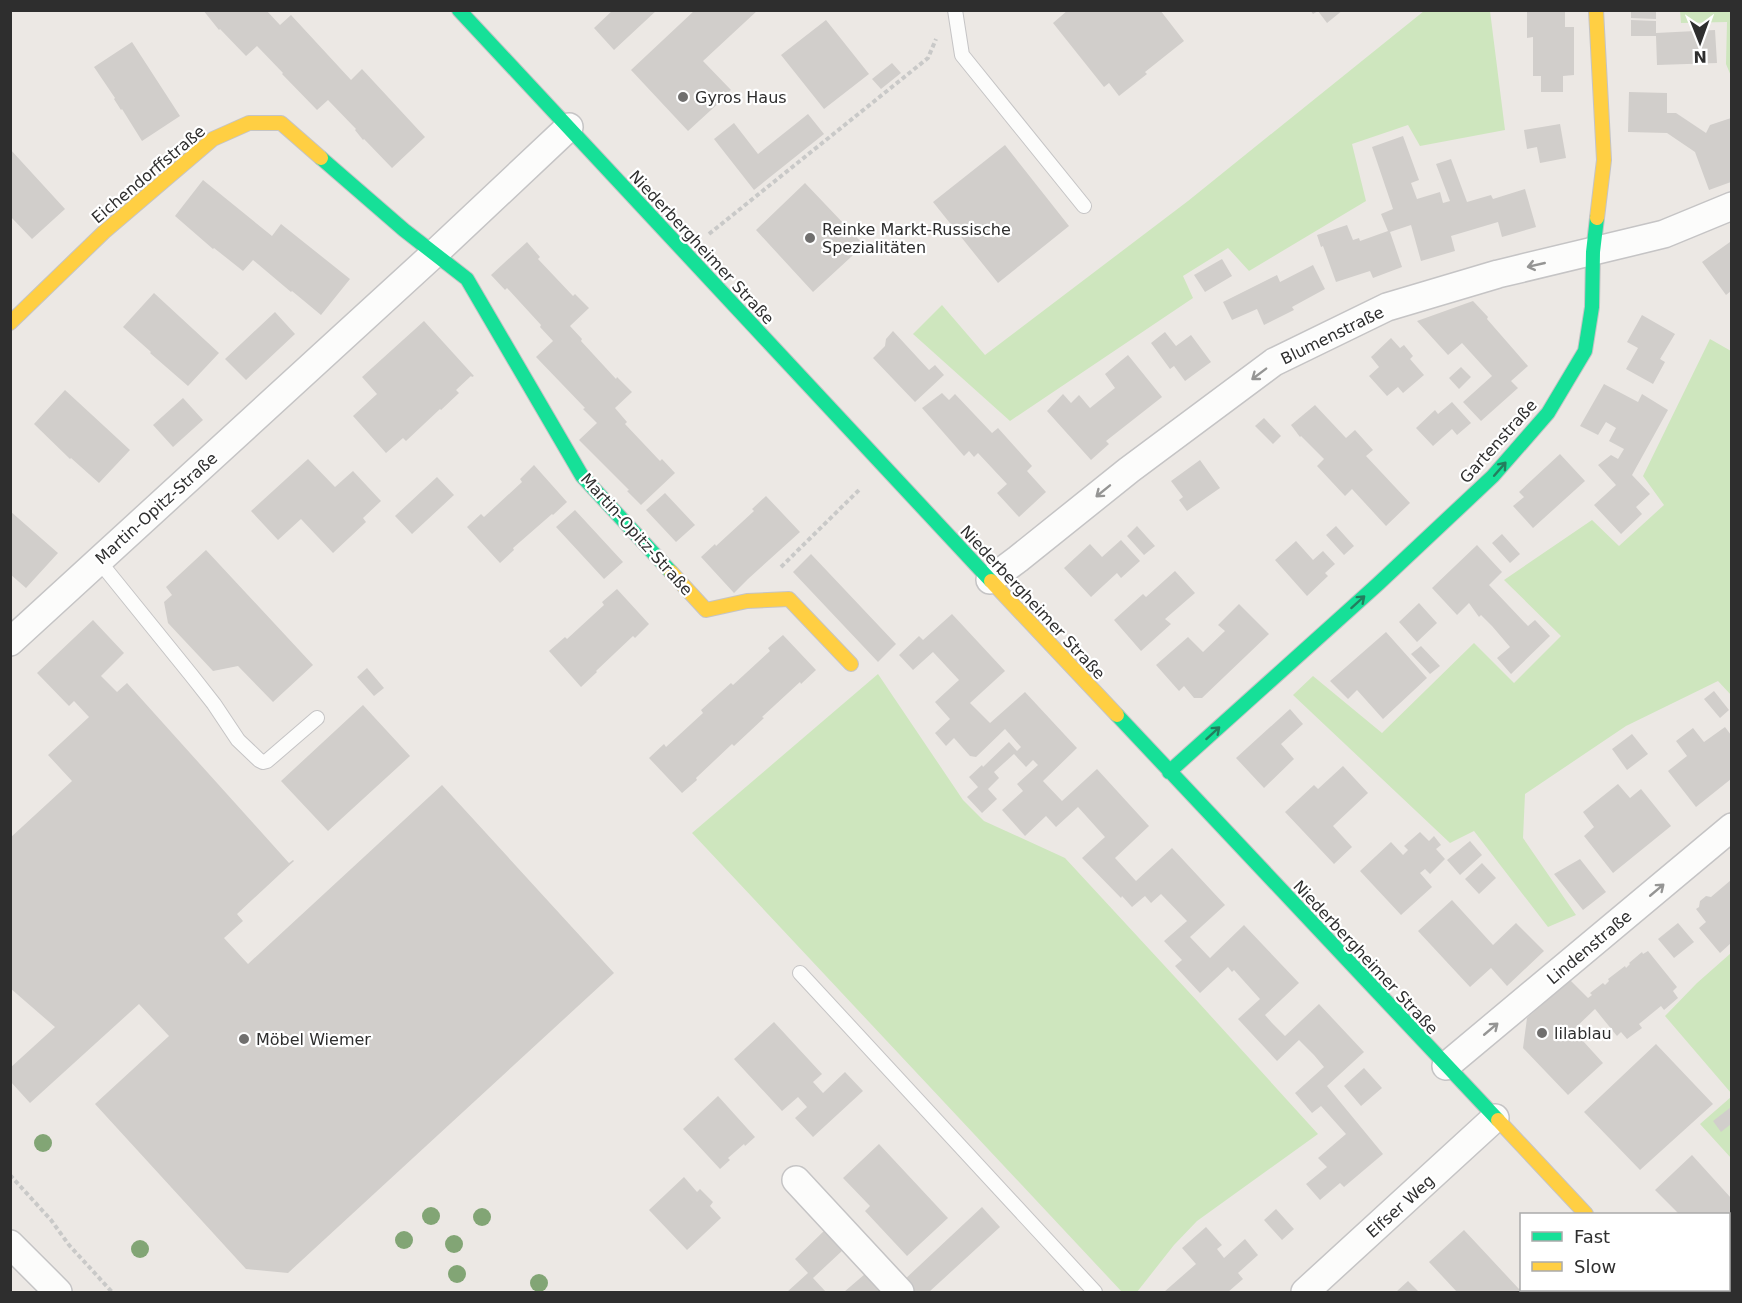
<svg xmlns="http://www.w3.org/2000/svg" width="1742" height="1303" font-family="'DejaVu Sans',sans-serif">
	<rect width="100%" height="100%" fill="#ece8e4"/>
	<path fill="#cee6be" d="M 1424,11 L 1490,11 L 1505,130 L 1420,146 L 1408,125 L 1352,144 L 1366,201 L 1249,271 L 1228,248 L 1183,276 L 1193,298 L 1010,421 L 913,334 L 942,305 L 985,355 L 1188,201 Z
		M 1680,11 L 1731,11 L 1731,76 L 1726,64 L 1727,22 L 1681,23 Z
		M 1710,339 L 1731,351 L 1731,695 L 1718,681 L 1626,726 L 1525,794 L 1523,838 L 1576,915 L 1548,927 L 1474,831 L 1450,843 L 1293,695 L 1313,676 L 1382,733 L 1474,643 L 1514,683 L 1561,636 L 1504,580 L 1592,520 L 1619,546 L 1664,505 L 1643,476 Z
		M 878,674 L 963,800 L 984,821 L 1065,858 L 1199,1003 L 1318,1134 L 1197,1221 L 1174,1245 L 1137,1292 L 1122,1292 L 692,833 Z
		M 1731,953 L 1731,1093 L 1665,1016 L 1697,983 Z
		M 1731,1097 L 1731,1158 L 1700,1124 Z"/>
	<path fill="#d1cecb" d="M 203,10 L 266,10 L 280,25 L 291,15 L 351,80 L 362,69 L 425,137 L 392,168 L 364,139 L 363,140 L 355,130 L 356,129 L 328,100 L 317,110 L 282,74 L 283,73 L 257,46 L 246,56 L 220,29 L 219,30 Z
		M 613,10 L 657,10 L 614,50 L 594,28 Z
		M 695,10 L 758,10 L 703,61 L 731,90 L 721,99 L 722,100 L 688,131 L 631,70 Z
		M 1068,10 L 1160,10 L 1184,41 L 1145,72 L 1147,74 L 1119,96 L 1109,83 L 1104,87 L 1053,23 Z
		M 1310,10 L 1343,10 L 1327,23 L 1318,11 L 1313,14 Z
		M 1565,10 L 1565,27 L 1574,27 L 1574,75 L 1563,76 L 1563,92 L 1541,92 L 1541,76 L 1533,76 L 1533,37 L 1527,38 L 1527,11 Z
		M 1631,10 L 1656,10 L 1656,19 L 1631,18 Z
		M 826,20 L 869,74 L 824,109 L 781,55 Z
		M 1631,20 L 1656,21 L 1656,33 L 1715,30 L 1717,63 L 1657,65 L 1656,36 L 1631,36 Z
		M 132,42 L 180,116 L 142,141 L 122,109 L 121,110 L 114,99 L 115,98 L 94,67 Z
		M 892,63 L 901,73 L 881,89 L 872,79 Z
		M 1629,92 L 1667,93 L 1667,113 L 1676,113 L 1706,133 L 1710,125 L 1731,118 L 1731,182 L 1709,190 L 1695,152 L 1667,133 L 1628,132 Z
		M 808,114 L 824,134 L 754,190 L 714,139 L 734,123 L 758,154 Z
		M 1560,124 L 1566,158 L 1540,163 L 1537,147 L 1527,149 L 1524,130 Z
		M 1403,136 L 1419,180 L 1411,183 L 1417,199 L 1440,192 L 1443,203 L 1450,201 L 1436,164 L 1451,159 L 1467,202 L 1491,195 L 1493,199 L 1525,189 L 1536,227 L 1502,237 L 1498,222 L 1451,236 L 1455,251 L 1421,261 L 1411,225 L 1390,232 L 1402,267 L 1373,278 L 1370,271 L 1336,282 L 1323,246 L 1321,247 L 1317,235 L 1347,225 L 1353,240 L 1359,238 L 1360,241 L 1388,231 L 1381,214 L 1393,209 L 1372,147 Z
		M 1005,145 L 1069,226 L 998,283 L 933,202 Z
		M 10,149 L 65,209 L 32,239 L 10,216 Z
		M 203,180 L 272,236 L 281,224 L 350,279 L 321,315 L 292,291 L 291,292 L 253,260 L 243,271 L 214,248 L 213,249 L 175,216 Z
		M 805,183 L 864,245 L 813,292 L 756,230 Z
		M 527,242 L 540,257 L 538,259 L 573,296 L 575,294 L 589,308 L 570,326 L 582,339 L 581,341 L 616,379 L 617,377 L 632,392 L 615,408 L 627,422 L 625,424 L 660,461 L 662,459 L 675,473 L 641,505 L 627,491 L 629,490 L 579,440 L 597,423 L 583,409 L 585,408 L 536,357 L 553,341 L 540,327 L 541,325 L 507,288 L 505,290 L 491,275 Z
		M 1730,242 L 1731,244 L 1731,291 L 1726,295 L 1702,262 Z
		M 1222,259 L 1232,276 L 1205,292 L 1194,275 Z
		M 1313,265 L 1325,289 L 1292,307 L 1294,310 L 1264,325 L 1257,309 L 1232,320 L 1223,302 L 1277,275 L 1280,282 Z
		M 154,293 L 219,353 L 188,386 L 150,353 L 151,352 L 123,327 Z
		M 1473,301 L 1488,317 L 1487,319 L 1528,366 L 1511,381 L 1518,388 L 1481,421 L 1463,402 L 1492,376 L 1462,343 L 1448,355 L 1417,321 Z
		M 275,312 L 295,334 L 246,380 L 225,359 Z
		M 1642,315 L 1675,334 L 1660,359 L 1665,362 L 1653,384 L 1626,369 L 1638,348 L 1627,342 Z
		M 424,321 L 474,376 L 472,377 L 471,376 L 456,390 L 459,393 L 441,410 L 440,409 L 406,441 L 403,438 L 386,453 L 353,416 L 377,394 L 362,377 Z
		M 893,331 L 929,370 L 935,365 L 944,375 L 915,402 L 873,358 L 885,346 L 886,339 Z
		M 1165,332 L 1176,346 L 1191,335 L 1211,362 L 1185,381 L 1174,366 L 1170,369 L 1151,343 Z
		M 1391,338 L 1400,348 L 1404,345 L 1413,356 L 1410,359 L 1424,375 L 1403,393 L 1398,387 L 1387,396 L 1369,376 L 1379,367 L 1371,357 Z
		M 1128,355 L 1162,397 L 1106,441 L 1109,444 L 1091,460 L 1047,411 L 1063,394 L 1071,403 L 1079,395 L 1090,408 L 1115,388 L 1105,374 Z
		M 1461,367 L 1471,377 L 1459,389 L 1449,378 Z
		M 1604,384 L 1638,402 L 1642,394 L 1668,410 L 1632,475 L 1650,494 L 1636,507 L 1642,514 L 1621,534 L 1594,505 L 1616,485 L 1598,465 L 1611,455 L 1618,459 L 1624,449 L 1609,441 L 1616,428 L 1606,422 L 1598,435 L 1580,426 Z
		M 65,390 L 130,450 L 99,483 L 71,458 L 70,459 L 34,424 Z
		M 942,393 L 949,400 L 955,394 L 992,433 L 998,428 L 1032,466 L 1027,471 L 1046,492 L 1019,517 L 997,493 L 1007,484 L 978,453 L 974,457 L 969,451 L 964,456 L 922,408 Z
		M 183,398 L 203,420 L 173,447 L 153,425 Z
		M 1452,402 L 1471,423 L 1457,435 L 1452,429 L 1433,446 L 1416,428 L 1435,410 L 1438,414 Z
		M 1315,405 L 1346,438 L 1355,430 L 1373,450 L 1366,456 L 1410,503 L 1386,526 L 1352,489 L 1345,496 L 1317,466 L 1324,459 L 1301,436 L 1300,437 L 1291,425 Z
		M 1264,418 L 1281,436 L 1273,444 L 1255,426 Z
		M 1560,454 L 1585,481 L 1533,528 L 1513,506 L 1524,497 L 1519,492 Z
		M 308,459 L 335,487 L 353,471 L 381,501 L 363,518 L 366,522 L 333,553 L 301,519 L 278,540 L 251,511 Z
		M 1200,460 L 1220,488 L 1187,511 L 1179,500 L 1183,497 L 1171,481 Z
		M 534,465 L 567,502 L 553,515 L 552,514 L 513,548 L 514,550 L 500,563 L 467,527 L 481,514 L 484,517 L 522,482 L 520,479 Z
		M 437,477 L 454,495 L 412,534 L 395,516 Z
		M 665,493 L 695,525 L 676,542 L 646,510 Z
		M 766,496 L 800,532 L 748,579 L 734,593 L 701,557 L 715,544 L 716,546 L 754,511 L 752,509 Z
		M 575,510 L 623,562 L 604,579 L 556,527 Z
		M 10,511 L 58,553 L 26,588 L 10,574 Z
		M 1137,526 L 1155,546 L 1144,555 L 1127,536 Z
		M 1336,526 L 1354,546 L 1344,555 L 1326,535 Z
		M 1502,534 L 1520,554 L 1510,563 L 1492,543 Z
		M 1121,540 L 1140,561 L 1121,578 L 1117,573 L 1091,597 L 1064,568 L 1090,544 L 1102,557 Z
		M 1296,541 L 1313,560 L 1323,551 L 1335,564 L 1325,573 L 1328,576 L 1307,596 L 1275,560 Z
		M 1477,545 L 1502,572 L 1489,585 L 1528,626 L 1535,620 L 1550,636 L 1511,674 L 1497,658 L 1510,647 L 1492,626 L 1481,615 L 1479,617 L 1469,603 L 1457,615 L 1432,588 Z
		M 206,550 L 313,665 L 273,702 L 238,666 L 213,671 L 168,623 L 164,602 L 172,595 L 166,587 Z
		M 811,554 L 896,644 L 878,662 L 793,572 Z
		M 1175,571 L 1195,593 L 1165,619 L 1171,624 L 1141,651 L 1114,620 L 1143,594 L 1146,597 Z
		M 617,589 L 649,624 L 635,638 L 633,636 L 596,671 L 597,672 L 581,687 L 549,651 L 565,637 L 567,639 L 604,605 L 602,602 Z
		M 1419,603 L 1437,623 L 1417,642 L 1399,622 Z
		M 1239,604 L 1269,634 L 1202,698 L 1194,698 L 1184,686 L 1179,691 L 1156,665 L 1188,637 L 1203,652 L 1225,631 L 1218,625 Z
		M 952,614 L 1005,671 L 970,703 L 990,723 L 1025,692 L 1077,748 L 1043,781 L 1062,801 L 1097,769 L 1149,826 L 1115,858 L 1136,881 L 1172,848 L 1225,905 L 1190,937 L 1210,958 L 1244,925 L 1299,983 L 1265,1015 L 1272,1023 L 1285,1036 L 1319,1004 L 1364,1052 L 1327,1086 L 1383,1154 L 1344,1187 L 1340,1183 L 1320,1200 L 1306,1184 L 1327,1167 L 1318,1158 L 1346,1134 L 1321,1106 L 1312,1113 L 1295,1093 L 1324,1067 L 1314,1055 L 1299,1040 L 1277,1061 L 1238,1019 L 1260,999 L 1234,970 L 1232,972 L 1228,967 L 1200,993 L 1175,966 L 1182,960 L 1164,941 L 1187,921 L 1161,894 L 1151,903 L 1145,896 L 1132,907 L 1122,896 L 1121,898 L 1082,858 L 1105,837 L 1078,807 L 1056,827 L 1046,816 L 1025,836 L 1002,810 L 1023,791 L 1017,784 L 1038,765 L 1033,760 L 1026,767 L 1014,754 L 994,772 L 999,778 L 988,789 L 997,799 L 982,813 L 967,797 L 978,787 L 969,777 L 982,765 L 983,767 L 1009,742 L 1017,751 L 1021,747 L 1005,729 L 976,757 L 970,756 L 954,738 L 946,746 L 935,733 L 950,719 L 935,702 L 959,680 L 933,652 L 913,670 L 899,655 L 919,636 L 923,640 Z
		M 93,620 L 124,653 L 101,676 L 117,692 L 127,683 L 289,863 L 293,860 L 294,861 L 237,914 L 243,921 L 224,938 L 248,964 L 442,785 L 614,973 L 288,1273 L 246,1269 L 95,1104 L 169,1036 L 139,1004 L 30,1103 L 10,1081 L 10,1068 L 55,1027 L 10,988 L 10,838 L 72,781 L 48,755 L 89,717 L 74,701 L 69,706 L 37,673 Z
		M 1386,632 L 1427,678 L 1383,719 L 1357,690 L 1348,699 L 1330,681 Z
		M 783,635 L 816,670 L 801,684 L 800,682 L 762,717 L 764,718 L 734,746 L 732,744 L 696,778 L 697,780 L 682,793 L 649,758 L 664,744 L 666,747 L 703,713 L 701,710 L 731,683 L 733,685 L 770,651 L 768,648 Z
		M 1421,646 L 1440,666 L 1430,674 L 1411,654 Z
		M 367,668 L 384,688 L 374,696 L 357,677 Z
		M 1714,691 L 1729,710 L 1720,718 L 1704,699 Z
		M 363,705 L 410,756 L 328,831 L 281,781 Z
		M 1290,709 L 1303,724 L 1281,744 L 1294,759 L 1264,788 L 1236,758 Z
		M 1725,727 L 1731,735 L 1731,779 L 1696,807 L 1668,771 L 1687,756 L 1676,741 L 1693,728 L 1704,742 Z
		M 1632,734 L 1648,754 L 1627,770 L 1612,749 Z
		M 1343,766 L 1368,793 L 1333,826 L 1352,847 L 1334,864 L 1285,812 L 1314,785 L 1318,789 Z
		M 1618,784 L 1630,798 L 1641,789 L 1671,826 L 1613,873 L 1584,836 L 1594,827 L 1583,812 Z
		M 1420,832 L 1429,841 L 1434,836 L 1441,845 L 1436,849 L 1445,859 L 1430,874 L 1425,869 L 1420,873 L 1432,887 L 1401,915 L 1360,871 L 1391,842 L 1403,855 L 1408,850 L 1404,846 Z
		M 1470,841 L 1482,855 L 1460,875 L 1447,860 Z
		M 1580,859 L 1606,892 L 1583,910 L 1554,874 Z
		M 1482,863 L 1496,878 L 1479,894 L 1465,879 Z
		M 1731,880 L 1731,943 L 1720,953 L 1699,928 L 1706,922 L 1696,909 L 1699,907 L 1700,901 L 1706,896 L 1711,897 Z
		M 1452,900 L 1493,945 L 1516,923 L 1544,951 L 1507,986 L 1491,968 L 1470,987 L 1418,931 Z
		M 1678,923 L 1694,942 L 1674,958 L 1658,939 Z
		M 1648,951 L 1677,987 L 1673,991 L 1678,998 L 1664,1010 L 1661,1006 L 1639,1024 L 1642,1028 L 1627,1039 L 1621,1032 L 1617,1036 L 1595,1009 L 1573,1030 L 1603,1063 L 1568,1095 L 1523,1048 L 1527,1018 L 1570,980 L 1588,998 L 1592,995 L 1590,993 L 1603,983 L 1605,985 L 1609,981 L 1608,979 L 1625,966 L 1626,968 L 1630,964 L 1629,963 L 1642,952 L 1643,954 Z
		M 774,1022 L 822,1074 L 813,1082 L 823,1093 L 845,1072 L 863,1091 L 813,1137 L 795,1118 L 807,1107 L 798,1097 L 782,1111 L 734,1059 Z
		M 1656,1044 L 1713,1104 L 1640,1170 L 1584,1112 Z
		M 1364,1068 L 1382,1088 L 1361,1106 L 1344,1086 Z
		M 718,1096 L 755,1137 L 745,1146 L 744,1144 L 728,1158 L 730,1160 L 720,1169 L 683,1129 Z
		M 1731,1107 L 1731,1124 L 1721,1132 L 1713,1121 Z
		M 879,1144 L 948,1218 L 907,1256 L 865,1211 L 870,1206 L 843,1178 Z
		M 1692,1155 L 1731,1198 L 1731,1240 L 1728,1243 L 1728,1214 L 1679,1214 L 1655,1190 Z
		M 684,1177 L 697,1192 L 700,1189 L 713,1202 L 710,1206 L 721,1218 L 687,1250 L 649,1210 Z
		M 982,1207 L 1000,1227 L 929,1292 L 914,1292 L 903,1281 Z
		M 1276,1209 L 1294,1229 L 1282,1240 L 1264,1220 Z
		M 1206,1227 L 1222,1245 L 1217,1249 L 1224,1258 L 1245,1239 L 1258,1255 L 1238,1273 L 1243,1279 L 1228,1292 L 1164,1292 L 1196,1264 L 1182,1248 Z
		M 825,1230 L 843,1250 L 813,1278 L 826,1292 L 787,1292 L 808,1273 L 795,1259 Z
		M 1464,1230 L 1519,1289 L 1521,1287 L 1521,1290 L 1594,1290 L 1596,1292 L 1457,1292 L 1429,1262 Z
		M 865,1274 L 882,1292 L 844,1292 Z
		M 1408,1281 L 1419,1292 L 1396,1292 Z"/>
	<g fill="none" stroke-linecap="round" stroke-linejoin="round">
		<defs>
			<path id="lane" d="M 955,10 L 962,55 L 1084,206
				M 99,561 L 192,676 L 214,704 L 238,740 L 259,760 L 263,762 L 267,761 L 317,718
				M 800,973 L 1095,1292"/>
			<path id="street" d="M 990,580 L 1018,559 L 1129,470 L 1274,362 L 1387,307 L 1498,274 L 1664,234 L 1732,206
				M 10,642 L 435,253 L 569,127
				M 1446,1066 L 1732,827
				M 796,1180 L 900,1292
				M 10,1244 L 58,1292
				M 1305,1292 L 1495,1118"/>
			<path id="fast" d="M 459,10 L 991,581
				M 321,158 L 404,230 L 467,279 L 582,476 L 671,572
				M 1117,715 L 1498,1120
				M 1169,772 L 1378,584 L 1493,476 L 1548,413 L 1585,351 L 1592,307 L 1593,252 L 1597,218"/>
			<path id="slow" d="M 1596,10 L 1604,160 L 1597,218
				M 10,323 L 104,232 L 213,139 L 249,123 L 281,123 L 321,158
				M 671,572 L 706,610 L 747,601 L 789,599 L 851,664
				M 991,581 L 1117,715
				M 1498,1120 L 1586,1214
				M 1655,1290 L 1657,1292"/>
		</defs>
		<use href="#lane" stroke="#c5c4c5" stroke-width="16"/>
		<use href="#street" stroke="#c5c4c5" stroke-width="30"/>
		<use href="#fast" stroke="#c5c4c5" stroke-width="16"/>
		<use href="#slow" stroke="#c5c4c5" stroke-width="16"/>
		<path stroke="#c9c9c8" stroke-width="4" stroke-dasharray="4.5 3" stroke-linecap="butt" d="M 709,234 L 928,58 L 936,39
			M 781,567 L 861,488
			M 10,1175 L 51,1220 L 69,1245 L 112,1292"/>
		<use href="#lane" stroke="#fcfcfb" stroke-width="14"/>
		<use href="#street" stroke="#fcfcfb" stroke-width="27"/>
		<use href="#fast" stroke="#16e098" stroke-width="14"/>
		<use href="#slow" stroke="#ffcf43" stroke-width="14"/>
	</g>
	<g fill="#82a575">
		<circle cx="43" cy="1143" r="9"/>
		<circle cx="431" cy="1216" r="9"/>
		<circle cx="482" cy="1217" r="9"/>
		<circle cx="404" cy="1240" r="9"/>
		<circle cx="454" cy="1244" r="9"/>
		<circle cx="140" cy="1249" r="9"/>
		<circle cx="457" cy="1274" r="9"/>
		<circle cx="539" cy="1283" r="9"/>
	</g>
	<defs><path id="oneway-shaft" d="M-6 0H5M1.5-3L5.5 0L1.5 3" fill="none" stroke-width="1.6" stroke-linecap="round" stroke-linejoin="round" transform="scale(1.5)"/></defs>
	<g stroke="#959594">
		<use href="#oneway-shaft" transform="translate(1536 265) rotate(167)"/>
		<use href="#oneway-shaft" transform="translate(1259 374) rotate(143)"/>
		<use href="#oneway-shaft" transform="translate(1103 491) rotate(141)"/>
		<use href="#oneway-shaft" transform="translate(1657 890) rotate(-40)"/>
		<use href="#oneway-shaft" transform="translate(1491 1029) rotate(-40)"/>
	</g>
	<g stroke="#237e5e">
		<use href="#oneway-shaft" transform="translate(1500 469) rotate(-49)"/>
		<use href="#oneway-shaft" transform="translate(1358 602) rotate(-42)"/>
		<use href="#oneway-shaft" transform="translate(1213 733) rotate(-42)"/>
	</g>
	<g fill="#706f6e" stroke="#fff" stroke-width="2">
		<circle cx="683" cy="97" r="6"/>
		<circle cx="810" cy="238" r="6"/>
		<circle cx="1542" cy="1033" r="6"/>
		<circle cx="244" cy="1039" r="6"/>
	</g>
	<g text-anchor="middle" stroke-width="4.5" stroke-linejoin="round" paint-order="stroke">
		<g font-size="16" fill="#2e2e2e" stroke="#fff" text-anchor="start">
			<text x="695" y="103">Gyros Haus</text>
			<text x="822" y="235">Reinke Markt-Russische<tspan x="822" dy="18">Spezialitäten</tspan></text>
			<text x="1554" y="1039">lilablau</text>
			<text x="256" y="1045">Möbel Wiemer</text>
		</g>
		<g font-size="16" fill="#2e2e2e" stroke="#fff">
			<text transform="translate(148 174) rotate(-40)" y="6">Eichendorffstraße</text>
			<text transform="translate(702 247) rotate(47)" y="6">Niederbergheimer Straße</text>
			<text transform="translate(1332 335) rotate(-26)" y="6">Blumenstraße</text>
			<text transform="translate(1498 441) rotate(-48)" y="6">Gartenstraße</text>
			<text transform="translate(156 508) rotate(-42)" y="6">Martin-Opitz-Straße</text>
			<text transform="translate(637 534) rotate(48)" y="6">Martin-Opitz-Straße</text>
			<text transform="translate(1033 602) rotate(47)" y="6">Niederbergheimer Straße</text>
			<text transform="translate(1589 947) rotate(-40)" y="6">Lindenstraße</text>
			<text transform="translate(1366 957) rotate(47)" y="6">Niederbergheimer Straße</text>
			<text transform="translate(1400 1206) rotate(-42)" y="6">Elfser Weg</text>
		</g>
	</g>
	<rect width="1742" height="1303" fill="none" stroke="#2e2e2e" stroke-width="24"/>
	<rect x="1520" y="1213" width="210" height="78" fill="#ffffff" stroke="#ababab" stroke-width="1.5"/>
	<rect x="1532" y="1232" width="30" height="9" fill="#16e098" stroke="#ababab" stroke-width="1.5"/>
	<text x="1574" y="1243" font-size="18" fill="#2e2e2e">Fast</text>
	<rect x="1532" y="1262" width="30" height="9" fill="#ffcf43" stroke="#ababab" stroke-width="1.5"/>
	<text x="1574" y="1273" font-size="18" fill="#2e2e2e">Slow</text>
	<g transform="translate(1700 42) rotate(179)" stroke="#ffffff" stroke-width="4.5" paint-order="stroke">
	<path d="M0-4.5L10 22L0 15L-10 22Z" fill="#2e2e2e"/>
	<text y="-9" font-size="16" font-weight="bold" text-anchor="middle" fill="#2e2e2e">N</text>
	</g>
</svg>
